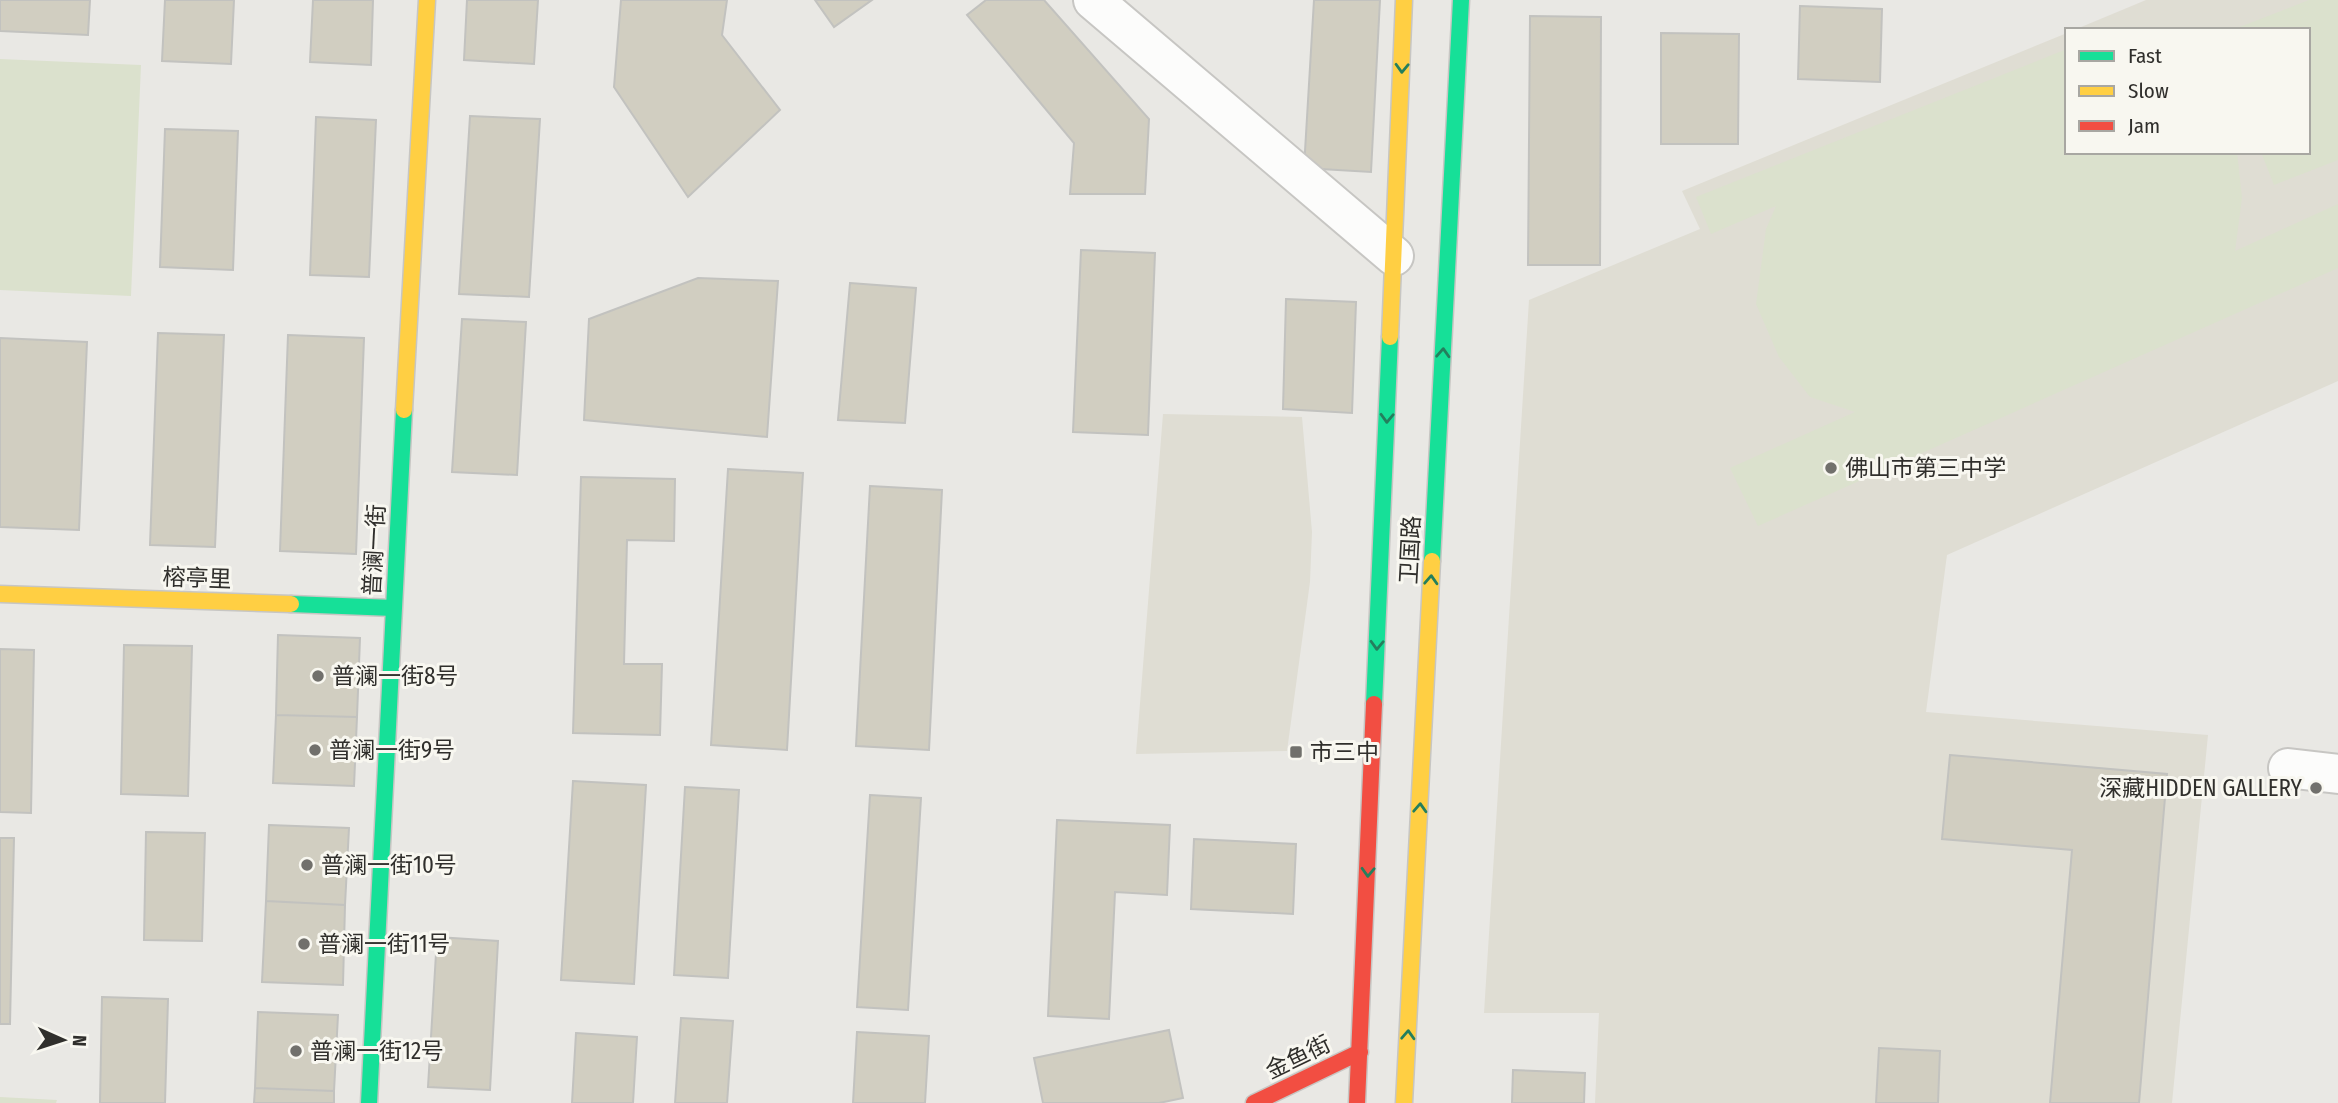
<svg xmlns="http://www.w3.org/2000/svg" width="2338" height="1103" font-family="'Fira Sans Condensed','Noto Sans SC',sans-serif">
	<rect width="100%" height="100%" fill="#e9e8e4"/>
	<path fill="#dfddd3" d="M 2146,0 L 2338,0 L 2338,381 L 1947,555 L 1926,712 L 2208,735 L 2172,1103 L 1595,1103 L 1599,1013 L 1484,1013 L 1529,300 L 1700,229 L 1682,191 L 2067,33 L 2067,152 L 2308,152 L 2308,30 L 2074,30 Z
		M 1163,414 L 1302,417 L 1312,532 L 1310,582 L 1287,751 L 1136,754 Z"/>
	<path fill="#dbe1cd" d="M 2309,0 L 2338,0 L 2338,160 L 2274,185 L 2261,152 L 2308,152 L 2308,30 L 2232,30 Z
		M 2067,49 L 2067,152 L 2237,152 L 2242,198 L 2235,251 L 2338,204 L 2338,268 L 1758,526 L 1730,468 L 1855,412 L 1810,397 L 1779,357 L 1756,304 L 1766,229 L 1776,206 L 1711,234 L 1696,197 Z
		M 0,59 L 141,65 L 131,296 L 0,290 Z
		M 0,1097 L 57,1100 L 56,1103 L 0,1103 Z"/>
	<path fill="#d1cec1" stroke="#c2c2bf" stroke-width="2" d="M 0,0 L 90,0 L 88,35 L 0,31 Z
		M 165,0 L 234,0 L 231,64 L 162,61 Z
		M 313,0 L 373,0 L 371,65 L 310,62 Z
		M 467,0 L 538,0 L 534,64 L 464,60 Z
		M 621,0 L 727,0 L 722,35 L 780,110 L 688,197 L 614,87 Z
		M 815,0 L 872,0 L 834,27 Z
		M 986,0 L 1044,0 L 1149,119 L 1145,194 L 1070,194 L 1074,143 L 967,15 Z
		M 1314,0 L 1380,0 L 1371,172 L 1304,168 Z
		M 1800,6 L 1882,9 L 1880,82 L 1798,79 Z
		M 1530,16 L 1601,17 L 1600,265 L 1528,265 Z
		M 1661,33 L 1739,34 L 1738,144 L 1661,144 Z
		M 470,116 L 540,119 L 529,297 L 459,294 Z
		M 316,117 L 376,120 L 369,277 L 310,275 Z
		M 165,129 L 238,131 L 233,270 L 160,267 Z
		M 1081,250 L 1155,253 L 1148,435 L 1073,432 Z
		M 698,278 L 778,281 L 767,437 L 584,420 L 589,319 Z
		M 850,283 L 916,288 L 905,423 L 838,420 Z
		M 1286,299 L 1356,302 L 1352,413 L 1283,409 Z
		M 462,319 L 526,322 L 517,475 L 452,472 Z
		M 158,333 L 224,335 L 215,547 L 150,545 Z
		M 288,335 L 364,338 L 356,554 L 280,551 Z
		M 0,338 L 87,342 L 79,530 L 0,527 Z
		M 728,469 L 803,473 L 787,750 L 711,745 Z
		M 581,477 L 675,479 L 674,541 L 627,540 L 624,664 L 662,664 L 660,735 L 573,733 Z
		M 870,486 L 942,490 L 929,750 L 856,746 Z
		M 278,635 L 360,638 L 357,717 L 276,715 Z
		M 124,645 L 192,646 L 188,796 L 121,794 Z
		M 0,649 L 34,650 L 31,813 L 0,812 Z
		M 276,715 L 357,717 L 354,786 L 273,783 Z
		M 1950,755 L 2167,774 L 2139,1103 L 2050,1103 L 2072,850 L 1942,839 Z
		M 573,781 L 646,785 L 634,984 L 561,980 Z
		M 685,787 L 739,790 L 728,978 L 674,975 Z
		M 870,795 L 921,798 L 908,1010 L 857,1007 Z
		M 1057,820 L 1170,825 L 1167,895 L 1115,892 L 1109,1019 L 1048,1016 Z
		M 269,825 L 349,828 L 345,905 L 266,901 Z
		M 146,832 L 205,833 L 202,941 L 144,940 Z
		M 0,838 L 14,838 L 10,1024 L 0,1024 Z
		M 1194,839 L 1296,844 L 1293,914 L 1191,909 Z
		M 266,901 L 345,905 L 343,985 L 262,982 Z
		M 437,937 L 498,941 L 490,1090 L 428,1087 Z
		M 102,997 L 168,999 L 165,1103 L 100,1103 Z
		M 258,1012 L 338,1015 L 334,1091 L 255,1088 Z
		M 681,1018 L 733,1021 L 727,1103 L 675,1103 Z
		M 1169,1030 L 1183,1098 L 1159,1103 L 1043,1103 L 1034,1058 Z
		M 857,1032 L 929,1036 L 925,1103 L 853,1103 Z
		M 576,1033 L 637,1037 L 633,1103 L 572,1103 Z
		M 1879,1048 L 1940,1051 L 1938,1103 L 1876,1103 Z
		M 1513,1070 L 1585,1073 L 1584,1103 L 1512,1103 Z
		M 255,1088 L 334,1091 L 334,1103 L 254,1103 Z"/>
	<g fill="none" stroke-linecap="round" stroke-linejoin="round">
		<defs>
			<path id="street" d="M 1093,0 L 1394,256
				M 2288,768 L 2338,774"/>
			<path id="fast" d="M 1432,561 L 1461,0
				M 291,604 L 393,608
				M 1374,704 L 1390,337
				M 369,1103 L 404,410"/>
			<path id="slow" d="M 1390,337 L 1404,0
				M 404,410 L 427,0
				M 0,594 L 291,604
				M 1404,1103 L 1432,561"/>
			<path id="jam" d="M 1254,1103 L 1360,1052
				M 1357,1103 L 1374,704"/>
		</defs>
		<use href="#street" stroke="#c7c6c3" stroke-width="42"/>
		<use href="#fast" stroke="#c7c6c3" stroke-width="19"/>
		<use href="#slow" stroke="#c7c6c3" stroke-width="19"/>
		<use href="#jam" stroke="#c7c6c3" stroke-width="19"/>
		<use href="#street" stroke="#fcfcfb" stroke-width="38"/>
		<use href="#fast" stroke="#16e098" stroke-width="16"/>
		<use href="#slow" stroke="#ffcf43" stroke-width="16"/>
		<use href="#jam" stroke="#f24e42" stroke-width="16"/>
	</g>
	<defs><path id="oneway-chevron" d="M-2-3.5L2.5 0L-2 3.5" fill="none" stroke-width="1.6" stroke-linecap="round" stroke-linejoin="round" transform="scale(1.75)"/></defs>
	<g stroke="#247f5d">
		<use href="#oneway-chevron" transform="translate(1402 68) rotate(92)"/>
		<use href="#oneway-chevron" transform="translate(1443 353) rotate(-87)"/>
		<use href="#oneway-chevron" transform="translate(1387 418) rotate(92)"/>
		<use href="#oneway-chevron" transform="translate(1431 580) rotate(-87)"/>
		<use href="#oneway-chevron" transform="translate(1377 645) rotate(92)"/>
		<use href="#oneway-chevron" transform="translate(1420 808) rotate(-87)"/>
		<use href="#oneway-chevron" transform="translate(1368 872) rotate(92)"/>
		<use href="#oneway-chevron" transform="translate(1408 1035) rotate(-87)"/>
	</g>
	<g fill="#71706c" stroke="#f8f7f0" stroke-width="2.5">
		<circle cx="1831" cy="468" r="7"/>
		<circle cx="318" cy="676" r="7"/>
		<circle cx="315" cy="750" r="7"/>
		<rect x="1289" y="745" width="14" height="14" rx="3.5"/>
		<circle cx="2316" cy="788" r="7"/>
		<circle cx="307" cy="865" r="7"/>
		<circle cx="304" cy="944" r="7"/>
		<circle cx="296" cy="1051" r="7"/>
	</g>
	<g text-anchor="middle" stroke-width="6" stroke-linejoin="round" paint-order="stroke">
		<g font-size="23" fill="#302f2c" stroke="#f8f7f0" text-anchor="start">
			<text x="1845" y="476">佛山市第三中学</text>
			<text x="332" y="684">普澜一街8号</text>
			<text x="329" y="758">普澜一街9号</text>
			<text x="1310" y="760">市三中</text>
			<text x="2302" y="796" text-anchor="end">深藏HIDDEN GALLERY</text>
			<text x="321" y="873">普澜一街10号</text>
			<text x="318" y="952">普澜一街11号</text>
			<text x="310" y="1059">普澜一街12号</text>
		</g>
		<g font-size="23" fill="#302f2c" stroke="#f8f7f0">
			<text transform="translate(374 550) rotate(-87)" y="8">普澜一街</text>
			<text transform="translate(1410 550) rotate(-87)" y="8">卫国路</text>
			<text transform="translate(197 578) rotate(2)" y="8">榕亭里</text>
			<text transform="translate(1298 1057) rotate(-26)" y="8">金鱼街</text>
		</g>
	</g>
	<rect x="2065" y="28" width="245" height="126" fill="#f8f7f0" stroke="#a8a7a2" stroke-width="2"/>
	<rect x="2079" y="51" width="35" height="10" fill="#16e098" stroke="#a8a7a2" stroke-width="2"/>
	<text x="2128" y="63" font-size="21" fill="#302f2c">Fast</text>
	<rect x="2079" y="86" width="35" height="10" fill="#ffcf43" stroke="#a8a7a2" stroke-width="2"/>
	<text x="2128" y="98" font-size="21" fill="#302f2c">Slow</text>
	<rect x="2079" y="121" width="35" height="10" fill="#f24e42" stroke="#a8a7a2" stroke-width="2"/>
	<text x="2128" y="133" font-size="21" fill="#302f2c">Jam</text>
	<g transform="translate(63 1040) rotate(93)" stroke="#f8f7f0" stroke-width="5" paint-order="stroke">
	<path d="M0-5L12 26L0 18L-12 26Z" fill="#302f2c"/>
	<text y="-10" font-size="19" font-weight="bold" text-anchor="middle" fill="#302f2c">N</text>
	</g>
</svg>
